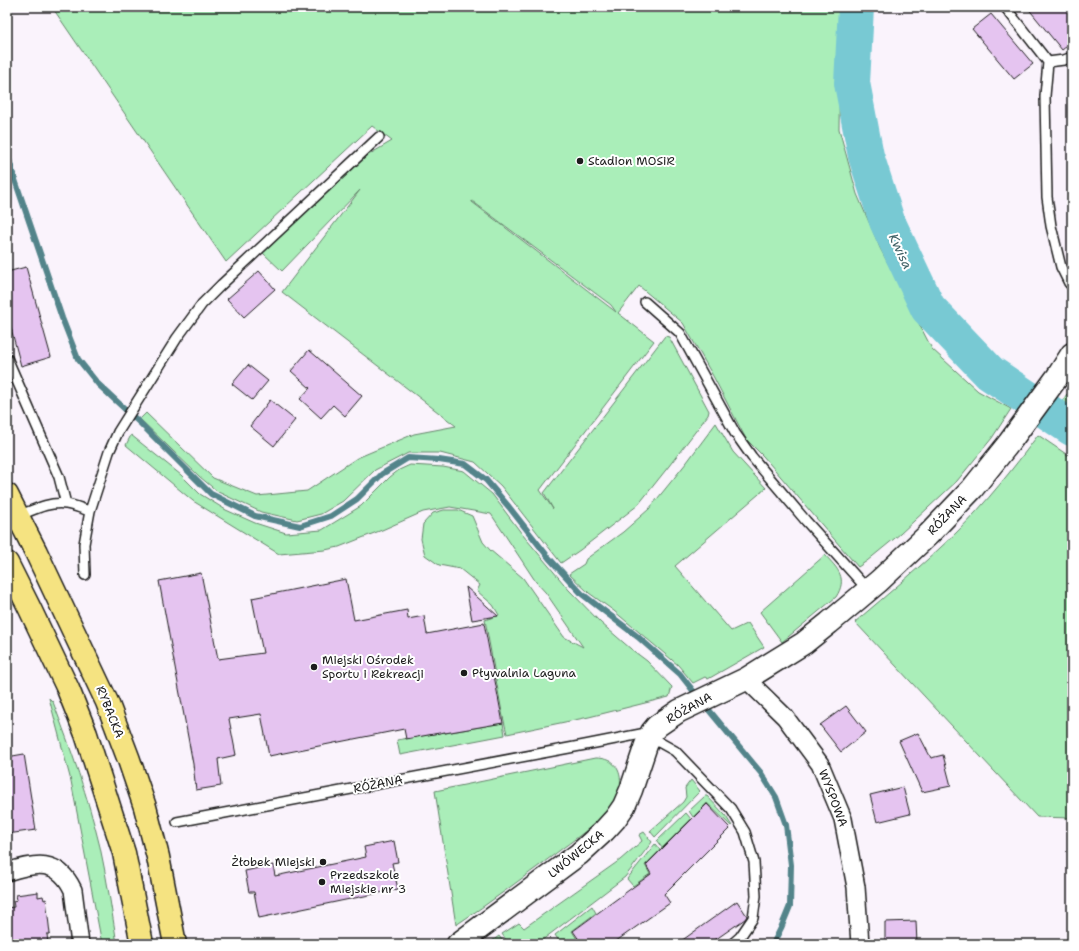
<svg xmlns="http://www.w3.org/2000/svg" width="1079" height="951" font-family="'Shantell Sans',sans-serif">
	<rect width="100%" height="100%" fill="#faf3fc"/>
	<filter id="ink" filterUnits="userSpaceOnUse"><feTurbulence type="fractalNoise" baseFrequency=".025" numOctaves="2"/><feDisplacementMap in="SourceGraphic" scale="8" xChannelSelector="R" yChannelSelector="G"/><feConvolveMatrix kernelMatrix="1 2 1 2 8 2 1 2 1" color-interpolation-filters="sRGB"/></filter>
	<g filter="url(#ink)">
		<path fill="#aaeeb9" stroke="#63856a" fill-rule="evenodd" d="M 52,7 L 845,7 L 840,43 L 839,129 L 857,194 L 880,248 L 932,349 L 978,391 L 1011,409 L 992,438 L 957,481 L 900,534 L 867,561 L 858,567 L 763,456 L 746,439 L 713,376 L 683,323 L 639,286 L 618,313 L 654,341 L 540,490 L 553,509 L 544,493 L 665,336 L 669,337 L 709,411 L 708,415 L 669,466 L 638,505 L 580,550 L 561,563 L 501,486 L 475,462 L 440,453 L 408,453 L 375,470 L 343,501 L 321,514 L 297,520 L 261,512 L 218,492 L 200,477 L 140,419 L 146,413 L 213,478 L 257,496 L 307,491 L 357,458 L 414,434 L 456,426 L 282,292 L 360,190 L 282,271 L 263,253 L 363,158 L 392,141 L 372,126 L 226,262 ZM 472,201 L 611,305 L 616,312 L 472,202 Z
			M 1067,394 L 1072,398 L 1072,408 L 1062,401 Z
			M 716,423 L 733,452 L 766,488 L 675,566 L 731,631 L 748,623 L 764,647 L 708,679 L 705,677 L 693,683 L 678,665 L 614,611 L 589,593 L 569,574 L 584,564 L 586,559 L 623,532 L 649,509 L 687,462 Z
			M 131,435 L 181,475 L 200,494 L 226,510 L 255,523 L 286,533 L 322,530 L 361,506 L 390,477 L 399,470 L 410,465 L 443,467 L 464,471 L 492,494 L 522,534 L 569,590 L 601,623 L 631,649 L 647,661 L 672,687 L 669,697 L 589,717 L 507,734 L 502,712 L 485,620 L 499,615 L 493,605 L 477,591 L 480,585 L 460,569 L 439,565 L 425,555 L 421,539 L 423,524 L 433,513 L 444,510 L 458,510 L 472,516 L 483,542 L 490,550 L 523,578 L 564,637 L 583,647 L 546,593 L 536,582 L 491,514 L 450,507 L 423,512 L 382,530 L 339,547 L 325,550 L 279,554 L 193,501 L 126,445 Z
			M 1038,435 L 1072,458 L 1072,818 L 1037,817 L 855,622 C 889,593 924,564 956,533 C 986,503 1013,469 1038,435 Z
			M 825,555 C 838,569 848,578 836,597 L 782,642 L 760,612 Z
			M 49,698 L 53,702 C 71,749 88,797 100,847 C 107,879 112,912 117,944 L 102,944 L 71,781 Z
			M 503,723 L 505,735 L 400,755 L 397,740 L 445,732 L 445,733 Z
			M 595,758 C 605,758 614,761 618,770 C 624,783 618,796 610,807 C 597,825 573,840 555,854 C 522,878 490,903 456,925 L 435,791 Z
			M 691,780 L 700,791 L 655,837 L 650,831 L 683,802 L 686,797 L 685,788 Z
			M 705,796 L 707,796 L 725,815 L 732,826 L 731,826 L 707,803 L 693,817 L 689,811 Z
			M 686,813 L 691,819 L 662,848 L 657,841 Z
			M 644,832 L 652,842 L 625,877 L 537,944 L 509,944 L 502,934 L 519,923 L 524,928 L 620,860 L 642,841 L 639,835 Z
			M 655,844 L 660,850 L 645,865 L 650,874 L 633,886 L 627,879 Z
			M 592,906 L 596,913 L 572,931 L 577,939 L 570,944 L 561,944 L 555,935 Z
			M 499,936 L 505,944 L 488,944 Z"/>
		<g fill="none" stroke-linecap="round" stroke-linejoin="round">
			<path stroke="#53848a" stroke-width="6" d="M 7,152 L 13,174 L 62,318 L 78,359 L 98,384 L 140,423 L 211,494 L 255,516 L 300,526 L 331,516 L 357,499 L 382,474 L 408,458 L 439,460 L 465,464 L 486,480 L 509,507 L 549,558 L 582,594 L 638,637 L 680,674 L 698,697
				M 704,704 L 761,773 L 776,797 L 786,825 L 791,865 L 790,906 L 781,928 L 773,944"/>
			<path stroke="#78c9d3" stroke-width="36" d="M 856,7 L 852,83 L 866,156 L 887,221 L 928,308 L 990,373 L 1072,428"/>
		</g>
		<path fill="#e5c4f0" stroke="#1c1c1c" d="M 1027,7 L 1072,7 L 1072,42 L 1062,50 Z
			M 991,14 L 1033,64 L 1014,79 L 972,29 Z
			M 26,267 L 51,357 L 21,366 L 7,313 L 7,272 Z
			M 259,271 L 275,289 L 244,317 L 227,299 Z
			M 309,350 L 362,396 L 345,416 L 333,405 L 321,418 L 300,399 L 310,388 L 291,371 Z
			M 248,365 L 268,381 L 252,400 L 232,384 Z
			M 270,400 L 295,420 L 274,446 L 250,426 Z
			M 201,573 L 218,659 L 263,653 L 252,598 L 346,579 L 354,620 L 407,610 L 408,619 L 424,616 L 427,634 L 484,623 L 503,723 L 445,733 L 445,732 L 406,739 L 404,729 L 269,756 L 261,714 L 229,719 L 236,755 L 218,759 L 221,786 L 196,790 L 193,764 L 159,581 Z
			M 466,587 L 498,616 L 472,620 Z
			M 846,706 L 866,732 L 841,752 L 820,725 Z
			M 918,733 L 931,758 L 943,755 L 951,786 L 922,792 L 899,741 Z
			M 24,754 L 36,830 L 7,834 L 7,757 Z
			M 903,787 L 910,814 L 877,822 L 870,795 Z
			M 707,804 L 730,828 L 664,894 L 670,903 L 612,944 L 582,944 L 573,931 L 651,874 L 646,865 Z
			M 394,841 L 398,862 L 392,863 L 398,889 L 259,918 L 254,892 L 249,892 L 245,871 L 273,865 L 275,876 L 366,857 L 364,847 Z
			M 38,892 L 38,897 L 43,896 L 44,900 L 46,899 L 50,934 L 47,934 L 48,944 L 7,944 L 7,908 L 14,907 L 13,901 L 17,900 L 16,895 Z
			M 737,901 L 747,916 L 745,919 L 709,944 L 677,944 Z
			M 916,921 L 917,944 L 885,944 L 885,922 Z"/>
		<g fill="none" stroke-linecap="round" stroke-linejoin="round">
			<defs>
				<path id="service" d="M 1005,7 L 1048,62 L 1045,96 L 1047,197 L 1051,226 L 1061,267 L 1069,283 L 1072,286
					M 1048,62 L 1064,60 L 1072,57
					M 645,302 L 680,333 L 735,433 L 752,457 L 806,521 L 868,590
					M 7,358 L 59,477 L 66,504
					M 18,516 C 33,510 50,501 66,504 C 74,505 82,509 90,511
					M 85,575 L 84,544 L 90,511 L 109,452 L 118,432 L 177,338 L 202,304 L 221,285 L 379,137
					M 650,737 L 675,751 L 731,809 L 745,832 L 754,862 L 756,896 L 753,918 L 740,937 L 732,944
					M 177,822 L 585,745 L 651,732"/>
				<path id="minor" d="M 746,679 L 785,717 L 820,764 L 843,819 L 856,887 L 860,944
					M 7,872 C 35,863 58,858 73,890 L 80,944"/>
				<path id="tertiary" d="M 458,944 L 579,854 L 604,831 L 615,819 L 624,806 L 631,790 L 646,745 L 652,732 L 657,726 L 679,711 L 746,679 L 804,643 L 829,623 L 879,581 L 929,534 L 972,489 L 1009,443 L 1058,376 L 1072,354"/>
				<path id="primary" d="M 7,495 L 36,552 L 107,702 L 129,760 L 145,807 L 158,857 L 175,944
					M 7,563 L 29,607 L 68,689 L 86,734 L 124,853 L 142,944"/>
			</defs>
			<use href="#service" stroke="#1c1c1c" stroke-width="12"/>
			<use href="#minor" stroke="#1c1c1c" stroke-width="20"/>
			<use href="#tertiary" stroke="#1c1c1c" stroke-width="25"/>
			<use href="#primary" stroke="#1c1c1c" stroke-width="25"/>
			<use href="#service" stroke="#fff" stroke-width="9"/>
			<use href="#minor" stroke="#fff" stroke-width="17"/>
			<use href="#tertiary" stroke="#fff" stroke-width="22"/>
			<use href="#primary" stroke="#f5e381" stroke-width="22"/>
		</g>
	</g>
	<g fill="#1c1c1c" stroke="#fff" stroke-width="1.5">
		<circle cx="580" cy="161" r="4"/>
		<circle cx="314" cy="667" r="4"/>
		<circle cx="464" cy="673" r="4"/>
		<circle cx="323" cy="862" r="4"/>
		<circle cx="322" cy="882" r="4"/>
	</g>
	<g text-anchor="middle" stroke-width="4" stroke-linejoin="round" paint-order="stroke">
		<g font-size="12" fill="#1c1c1c" stroke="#fff" text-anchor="start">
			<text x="588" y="165">Stadion MOSiR</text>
			<text x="322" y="664">Miejski Ośrodek<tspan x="322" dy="14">Sportu i Rekreacji</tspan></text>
			<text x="472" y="677">Pływalnia Laguna</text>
			<text x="315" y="866" text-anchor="end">Żłobek Miejski</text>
			<text x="330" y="879">Przedszkole<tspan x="330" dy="14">Miejskie nr 3</tspan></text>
		</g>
		<g font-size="12" fill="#1c1c1c" stroke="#fff">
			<text transform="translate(947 515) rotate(-46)" y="4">RÓŻANA</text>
			<text transform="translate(689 708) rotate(-29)" y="4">RÓŻANA</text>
			<text transform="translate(110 712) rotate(68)" y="4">RYBACKA</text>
			<text transform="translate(378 784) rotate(-11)" y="4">RÓŻANA</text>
			<text transform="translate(833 798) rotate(69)" y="4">WYSPOWA</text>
			<text transform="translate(576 854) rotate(-39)" y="4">LWÓWECKA</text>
		</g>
		<g font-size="13" font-style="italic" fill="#416165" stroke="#fff">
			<text transform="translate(901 251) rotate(65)" y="5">Kwisa</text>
		</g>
	</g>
	<rect width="1079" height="951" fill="none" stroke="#fff" stroke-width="24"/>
	<rect x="12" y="12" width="1055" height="927" fill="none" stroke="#1c1c1c" stroke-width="1.5" filter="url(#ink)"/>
</svg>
